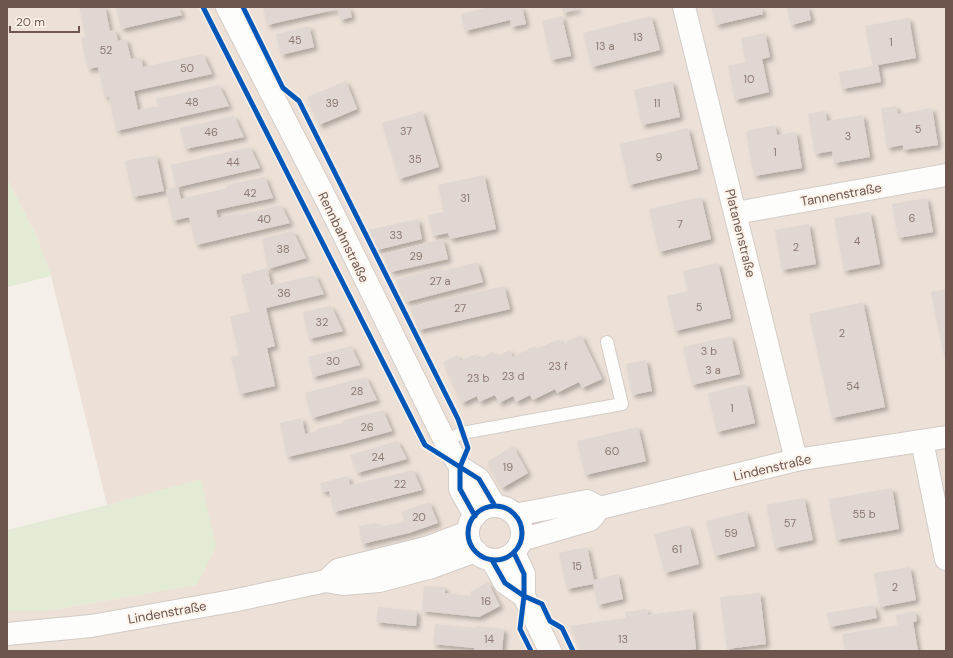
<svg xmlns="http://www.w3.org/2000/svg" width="953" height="658" font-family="'DM Sans',sans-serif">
	<defs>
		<filter id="shadow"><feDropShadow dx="3.5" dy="3.5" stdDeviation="2" flood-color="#0004"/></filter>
	</defs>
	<rect width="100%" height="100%" fill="#f4efe9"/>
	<path fill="#ede1d7" d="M 7,7 L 946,7 L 946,651 L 7,651 L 7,611 L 45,611 L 197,585 L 201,480 L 107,505 L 51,276 L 38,239 L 7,179 Z"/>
	<path fill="#e3ead5" d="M 7,179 L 38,239 L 51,276 L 7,287 Z
		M 201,479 L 216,547 L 197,585 L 45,611 L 7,611 L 7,530 L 107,505 Z"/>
	<path fill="#e0d7d2" filter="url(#shadow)" d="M 79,7 L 105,7 L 110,31 L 115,30 L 118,41 L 126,39 L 131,59 L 141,57 L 143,67 L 203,54 L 212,74 L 134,91 L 138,110 L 158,106 L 156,99 L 219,85 L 229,106 L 116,131 L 109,97 L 105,97 L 98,67 L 88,69 L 81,38 L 86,37 Z
		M 116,7 L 178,7 L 182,15 L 121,29 Z
		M 263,7 L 349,7 L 352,17 L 340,20 L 338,9 L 267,25 Z
		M 489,7 L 522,7 L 526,24 L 511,27 L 510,20 L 465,31 L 461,14 Z
		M 562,7 L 578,7 L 578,9 L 563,13 Z
		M 711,7 L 761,7 L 763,14 L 716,25 Z
		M 787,7 L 808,7 L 811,20 L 791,25 Z
		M 562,16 L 571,56 L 551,60 L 542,21 Z
		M 651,16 L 660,50 L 592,67 L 583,33 Z
		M 909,18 L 916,58 L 878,65 L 881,82 L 842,89 L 839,72 L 873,66 L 865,26 Z
		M 309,26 L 314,47 L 281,55 L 276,34 Z
		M 765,33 L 770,57 L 762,59 L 769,92 L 735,100 L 728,66 L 746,62 L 741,38 Z
		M 346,81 L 357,109 L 319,125 L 307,97 Z
		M 672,81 L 680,117 L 642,125 L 634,90 Z
		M 896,106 L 898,114 L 932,108 L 938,145 L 903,150 L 903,145 L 887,148 L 881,108 Z
		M 422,111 L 439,167 L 399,179 L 382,123 Z
		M 825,111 L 827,121 L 863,115 L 870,157 L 834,163 L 832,151 L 815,154 L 808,114 Z
		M 234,116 L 244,137 L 185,149 L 180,128 Z
		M 775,125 L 777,135 L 796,132 L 802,168 L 754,176 L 746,131 Z
		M 688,128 L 698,169 L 629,185 L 620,144 Z
		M 250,147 L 260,168 L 178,187 L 181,199 L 227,188 L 227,185 L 265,177 L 273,198 L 216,210 L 218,218 L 239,213 L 240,215 L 281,205 L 290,223 L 196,245 L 189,217 L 173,221 L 166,190 L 176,187 L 171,165 Z
		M 156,155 L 164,191 L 133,197 L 125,161 Z
		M 484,175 L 496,229 L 450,239 L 448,233 L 433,236 L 428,215 L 444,212 L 438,185 Z
		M 701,197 L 711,239 L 659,252 L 649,209 Z
		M 927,198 L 933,232 L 898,238 L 892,204 Z
		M 870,212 L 880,264 L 844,271 L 834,218 Z
		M 418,219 L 422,239 L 377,250 L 369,230 Z
		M 809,224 L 816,264 L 782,270 L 775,230 Z
		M 293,231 L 306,258 L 268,269 L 262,239 Z
		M 443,239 L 448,259 L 391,272 L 383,254 Z
		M 477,262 L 483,282 L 406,302 L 396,280 L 439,268 L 439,272 Z
		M 718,263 L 731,318 L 675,331 L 667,296 L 688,291 L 683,271 Z
		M 267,268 L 271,285 L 315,275 L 324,294 L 266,308 L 275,346 L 267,348 L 275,386 L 240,394 L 231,357 L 239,355 L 230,316 L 250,312 L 241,275 Z
		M 504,286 L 510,309 L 419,330 L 410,307 Z
		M 946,289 L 946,360 L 945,360 L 931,292 Z
		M 863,302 L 885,407 L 832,418 L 809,314 Z
		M 331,306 L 343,331 L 309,339 L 303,312 Z
		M 581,335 L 602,379 L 582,388 L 579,382 L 557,393 L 555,389 L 533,400 L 530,395 L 516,402 L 513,396 L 499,403 L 495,395 L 479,402 L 477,396 L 462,403 L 443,362 L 458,355 L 460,361 L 476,354 L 478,359 L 493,352 L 495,357 L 510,350 L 512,357 L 535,346 L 537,349 L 559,339 L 562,344 Z
		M 731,336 L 740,374 L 692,385 L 683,347 Z
		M 351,346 L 360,365 L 313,377 L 308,357 Z
		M 646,360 L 652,391 L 632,395 L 626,364 Z
		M 366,377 L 377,400 L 312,418 L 305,393 Z
		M 746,384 L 755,423 L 717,432 L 708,393 Z
		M 383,410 L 392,431 L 348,443 L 287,457 L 280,423 L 302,418 L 305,434 L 317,431 L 317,429 L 343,423 L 342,421 Z
		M 638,427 L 646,461 L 585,475 L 577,441 Z
		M 397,441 L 407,459 L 357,473 L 350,455 Z
		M 513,446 L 528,473 L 502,488 L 487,462 Z
		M 413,470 L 422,490 L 334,512 L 329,491 L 322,492 L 320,483 L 348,476 L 350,485 Z
		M 892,488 L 899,529 L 836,540 L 829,499 Z
		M 804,498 L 813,540 L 775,548 L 766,505 Z
		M 429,502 L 438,523 L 409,533 L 362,544 L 359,526 L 377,523 L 378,527 L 405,522 L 401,512 Z
		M 746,511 L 755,546 L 715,556 L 706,521 Z
		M 689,525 L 699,564 L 665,573 L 654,534 Z
		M 587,547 L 594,580 L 618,574 L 623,599 L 598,605 L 593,584 L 567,589 L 559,553 Z
		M 910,567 L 916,600 L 880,607 L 874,573 Z
		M 488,582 L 500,606 L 479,617 L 422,611 L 424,586 L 445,587 L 445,593 L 472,596 L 470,592 Z
		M 760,593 L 766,644 L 727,649 L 720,597 Z
		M 874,605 L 877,618 L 830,627 L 827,613 Z
		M 378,607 L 417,611 L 416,626 L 376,622 Z
		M 647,609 L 648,615 L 692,609 L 696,649 L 677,651 L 583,651 L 570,626 L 626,618 L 625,612 Z
		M 915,611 L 917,621 L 913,622 L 918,651 L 845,651 L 842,634 L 898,625 L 896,615 Z
		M 435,624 L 476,628 L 476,626 L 504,629 L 502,651 L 474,651 L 474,648 L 433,644 Z"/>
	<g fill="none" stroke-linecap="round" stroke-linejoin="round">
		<defs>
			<path id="service" d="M 445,441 L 462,433 L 622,404 L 607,342"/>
			<path id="minor" d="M 227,7 L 328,203 L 445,441 L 460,467 L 460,489 L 475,516
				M 684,7 L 796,460
				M 736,213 L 946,175
				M 922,441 L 946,559
				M 460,467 L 479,479 L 495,506
				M 514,553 L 524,574 L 524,596 L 550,651
				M 492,560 L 505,583 L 524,596"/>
			<path id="secondary" d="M468 533a27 27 0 1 1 54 0a27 27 0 1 1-54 0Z
				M 515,515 L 587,501 L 600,508
				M 521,540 L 590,520 L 600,508 L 796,460 L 946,437
				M 326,581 L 338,570 L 426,548 L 468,532
				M 7,634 L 91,626 L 232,601 L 326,581 L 343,584 L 379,581 L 432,567 L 476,551"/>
		</defs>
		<use href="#service" stroke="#d3ccc7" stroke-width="14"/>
		<use href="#minor" stroke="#d3ccc7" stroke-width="24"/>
		<use href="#secondary" stroke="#d3cac6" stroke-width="24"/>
		<use href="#service" stroke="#fdfdfc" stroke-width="12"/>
		<use href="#minor" stroke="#fdfdfc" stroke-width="22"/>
		<use href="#secondary" stroke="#fdfdfc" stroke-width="22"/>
		<defs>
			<path id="cycleway" d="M 203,7 L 425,445 L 479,479 L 495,506
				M 243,7 L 283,88 L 299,101 L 458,419 L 468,448 L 460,467 L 460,489 L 475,516
				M468 533a27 27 0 1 1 54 0a27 27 0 1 1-54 0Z
				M 514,553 L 524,574 L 524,596 L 520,629 L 531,651
				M 492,560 L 505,583 L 524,596 L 542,604 L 550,621 L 562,628 L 573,651"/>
		</defs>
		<use href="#cycleway" stroke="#fcf3ea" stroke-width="8"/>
		<use href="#cycleway" stroke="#0057b8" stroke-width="5"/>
	</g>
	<g text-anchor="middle" stroke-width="4" stroke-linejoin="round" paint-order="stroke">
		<g font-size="11" fill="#8c7870">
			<text x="638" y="41">13</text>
			<text x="295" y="44">45</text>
			<text x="891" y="46">1</text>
			<text x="605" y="50">13 a</text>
			<text x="106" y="54">52</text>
			<text x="187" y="72">50</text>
			<text x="749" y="83">10</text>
			<text x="192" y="106">48</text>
			<text x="332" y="107">39</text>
			<text x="657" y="107">11</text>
			<text x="918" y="133">5</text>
			<text x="406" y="135">37</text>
			<text x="211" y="136">46</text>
			<text x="848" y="140">3</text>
			<text x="775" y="156">1</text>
			<text x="659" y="161">9</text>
			<text x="415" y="163">35</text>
			<text x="233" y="166">44</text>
			<text x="250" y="197">42</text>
			<text x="465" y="202">31</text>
			<text x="912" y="222">6</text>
			<text x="264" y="223">40</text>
			<text x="680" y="228">7</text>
			<text x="396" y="239">33</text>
			<text x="857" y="245">4</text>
			<text x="796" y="251">2</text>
			<text x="283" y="253">38</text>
			<text x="416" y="260">29</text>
			<text x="440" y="285">27 a</text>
			<text x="284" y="297">36</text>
			<text x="699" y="311">5</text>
			<text x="460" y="312">27</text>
			<text x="322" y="326">32</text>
			<text x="842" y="337">2</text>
			<text x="709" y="355">3 b</text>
			<text x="333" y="365">30</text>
			<text x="558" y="370">23 f</text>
			<text x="713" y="374">3 a</text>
			<text x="513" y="380">23 d</text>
			<text x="478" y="382">23 b</text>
			<text x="853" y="390">54</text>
			<text x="357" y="395">28</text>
			<text x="732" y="412">1</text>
			<text x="367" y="431">26</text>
			<text x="612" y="455">60</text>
			<text x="378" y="461">24</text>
			<text x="508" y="471">19</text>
			<text x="400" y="488">22</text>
			<text x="864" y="518">55 b</text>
			<text x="419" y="521">20</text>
			<text x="790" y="527">57</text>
			<text x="731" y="537">59</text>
			<text x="677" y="553">61</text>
			<text x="577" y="570">15</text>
			<text x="895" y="591">2</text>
			<text x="486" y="605">16</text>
			<text x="489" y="643">14</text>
			<text x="623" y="643">13</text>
		</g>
		<g font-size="13" fill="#6e554d" stroke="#fcf3ea">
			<text transform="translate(841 194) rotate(-10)" y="5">Tannenstraße</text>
			<text transform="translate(741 233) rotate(76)" y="5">Platanenstraße</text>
			<text transform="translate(344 237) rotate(64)" y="5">Rennbahnstraße</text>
			<text transform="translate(772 467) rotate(-13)" y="5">Lindenstraße</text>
			<text transform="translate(167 612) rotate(-10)" y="5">Lindenstraße</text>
		</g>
	</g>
	<rect width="953" height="658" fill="none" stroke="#6e554d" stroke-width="16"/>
	<path d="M10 26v6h69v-6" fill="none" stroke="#6e554d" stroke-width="2"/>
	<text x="16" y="26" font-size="12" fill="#6e554d" stroke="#fcf3ea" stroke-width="3" paint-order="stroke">20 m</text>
</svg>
